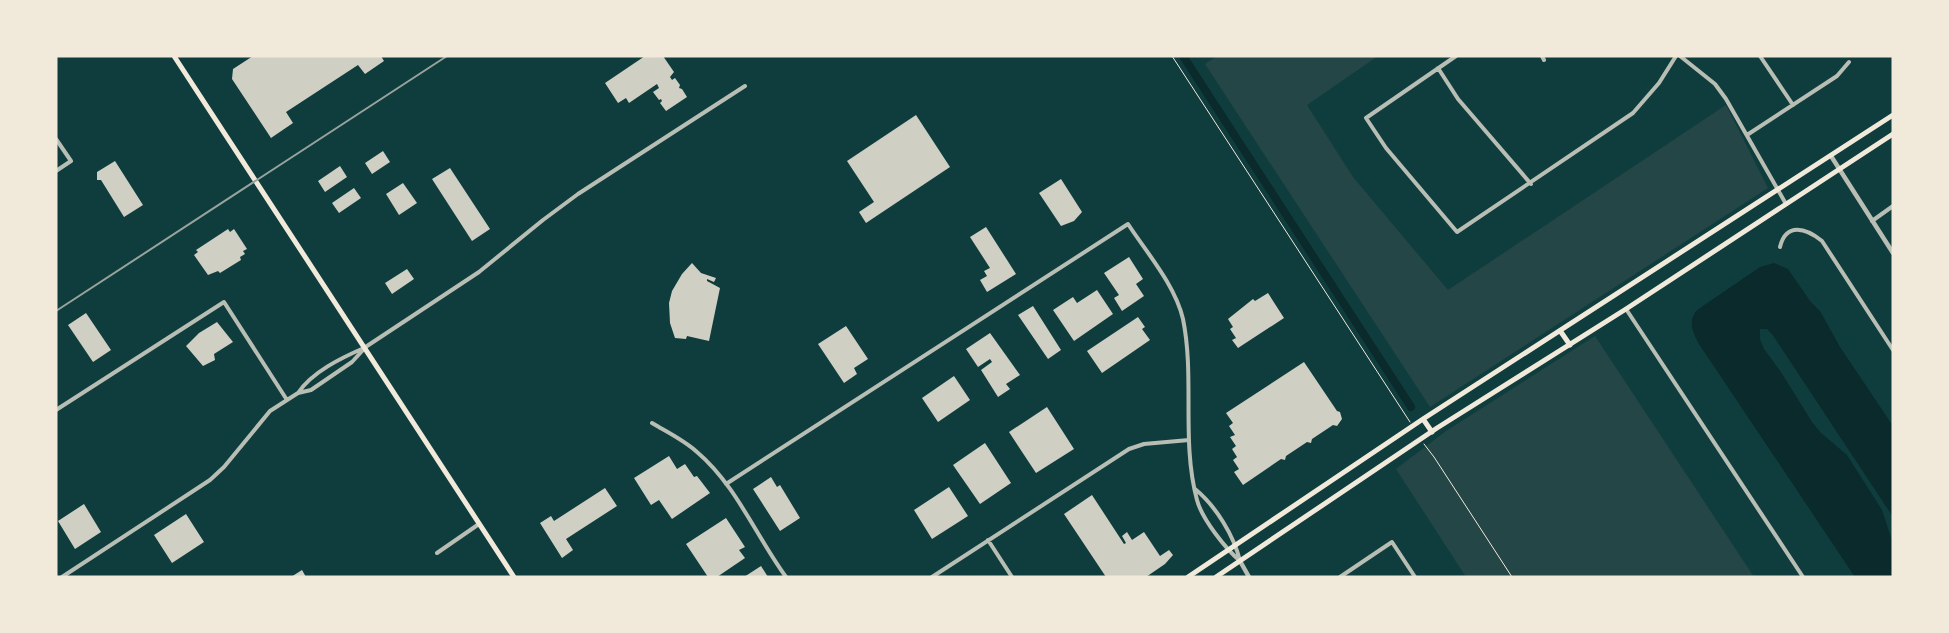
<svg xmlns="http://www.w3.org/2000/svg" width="1949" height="633" font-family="Raleway,sans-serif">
	<rect width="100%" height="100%" fill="#0f3d3e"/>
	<path fill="#244646" d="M 1217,56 L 1378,56 L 1307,105 L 1353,177 L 1448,290 L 1726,105 L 1768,188 L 1430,407 L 1205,64 Z
		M 1595,336 L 1754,577 L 1466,577 L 1396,469 L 1446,431 Z"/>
	<path fill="#0a2a2b" d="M 1774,263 L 1788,269 L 1810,301 L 1820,311 L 1840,347 L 1893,426 L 1893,517 L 1772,334 L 1767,329 L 1760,329 L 1760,339 L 1764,349 L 1781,372 L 1812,422 L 1821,433 L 1847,455 L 1882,510 L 1893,543 L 1893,577 L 1855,577 L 1709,359 C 1700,345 1683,325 1697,310 L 1760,267 Z"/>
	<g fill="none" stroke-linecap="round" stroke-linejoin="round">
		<path stroke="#0a2a2b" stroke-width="8" d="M 1183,56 L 1411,407"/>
	</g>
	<path fill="#cfcfc3" d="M 253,56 L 381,56 L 384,61 L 365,74 L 358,65 L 286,112 L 293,123 L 271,138 L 232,79 L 233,69 Z
		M 645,56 L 663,56 L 674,72 L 670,77 L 672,80 L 675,78 L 680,85 L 679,88 L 682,89 L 687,97 L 666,111 L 660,103 L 662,101 L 661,99 L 659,100 L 653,92 L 659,88 L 657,84 L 629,103 L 626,98 L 618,103 L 605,83 Z
		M 916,115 L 950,167 L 866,223 L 859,212 L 874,202 L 847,161 Z
		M 383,151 L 390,162 L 372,174 L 365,163 Z
		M 115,161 L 143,205 L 124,217 L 101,180 L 97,180 L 97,172 Z
		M 340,166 L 347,177 L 325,192 L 318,181 Z
		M 450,168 L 490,229 L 472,241 L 432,179 Z
		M 1061,179 L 1082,212 L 1074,221 L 1061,226 L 1039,193 Z
		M 403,183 L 417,203 L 399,215 L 386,194 Z
		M 354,188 L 361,198 L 339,213 L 332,203 Z
		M 986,227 L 1016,274 L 987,292 L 980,280 L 987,276 L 984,271 L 990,268 L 970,237 Z
		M 228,229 L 230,232 L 234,229 L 247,249 L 243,251 L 245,254 L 240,257 L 241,260 L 220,273 L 218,271 L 208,275 L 194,255 L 198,252 L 196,250 Z
		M 1129,257 L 1143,279 L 1136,284 L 1144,296 L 1122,311 L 1114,298 L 1119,295 L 1104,273 Z
		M 692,263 L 701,273 L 716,278 L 714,282 L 707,279 L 707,281 L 720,288 L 709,341 L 687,336 L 686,339 L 675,338 L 670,323 L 669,303 L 672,291 L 682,274 Z
		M 407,269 L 414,279 L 392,294 L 385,283 Z
		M 1097,290 L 1113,314 L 1074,341 L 1053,310 L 1073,297 L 1077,303 Z
		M 1268,293 L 1284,318 L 1238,348 L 1232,340 L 1236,338 L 1230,329 L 1233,327 L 1228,319 L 1253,299 L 1255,301 Z
		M 1033,306 L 1061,350 L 1048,359 L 1018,315 Z
		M 86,313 L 111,350 L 93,362 L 68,325 Z
		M 1138,317 L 1145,327 L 1142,329 L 1150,340 L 1102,373 L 1087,351 Z
		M 217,322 L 233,342 L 214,354 L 215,360 L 203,366 L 186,346 L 199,333 Z
		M 846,326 L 868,359 L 854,368 L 857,374 L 844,383 L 818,344 Z
		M 990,333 L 1020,375 L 1006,384 L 1010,389 L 998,397 L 981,370 L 992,362 L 990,359 L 978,367 L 966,349 Z
		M 1304,362 L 1337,411 L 1340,412 L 1342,419 L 1337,426 L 1333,425 L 1312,439 L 1311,443 L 1307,442 L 1286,456 L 1285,460 L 1281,459 L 1243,485 L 1234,472 L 1239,469 L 1233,460 L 1237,457 L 1232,449 L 1236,446 L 1230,437 L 1235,435 L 1229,426 L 1233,423 L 1226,413 Z
		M 954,376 L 970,400 L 938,422 L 922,398 Z
		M 1047,407 L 1074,449 L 1036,473 L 1009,432 Z
		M 985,443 L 1011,483 L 980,504 L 953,465 Z
		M 669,456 L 677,469 L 685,464 L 694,477 L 697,476 L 710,493 L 672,519 L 659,500 L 651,505 L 634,478 Z
		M 771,477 L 777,487 L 780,485 L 800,518 L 780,531 L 753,489 Z
		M 949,487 L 968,516 L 932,539 L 914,510 Z
		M 605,488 L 617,506 L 566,539 L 573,550 L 562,558 L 540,523 L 551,516 L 554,521 Z
		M 1092,495 L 1124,544 L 1126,543 L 1122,536 L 1127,532 L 1132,540 L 1144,532 L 1160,556 L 1169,550 L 1173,555 L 1165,564 L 1146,577 L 1106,577 L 1064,514 Z
		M 84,504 L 101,532 L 75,549 L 58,521 Z
		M 186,514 L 204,542 L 172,563 L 154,535 Z
		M 726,518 L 745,547 L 739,550 L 745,558 L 717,577 L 708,577 L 686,544 Z
		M 761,566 L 768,577 L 744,577 Z
		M 302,570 L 306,577 L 291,577 Z"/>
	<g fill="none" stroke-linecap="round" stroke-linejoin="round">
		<path stroke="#f1e9da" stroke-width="1" d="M 1172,56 L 1410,422
			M 1424,444 L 1434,457 L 1512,577"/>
		<path stroke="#b8beb3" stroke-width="4" d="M 1456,56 L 1366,118 L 1386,148 L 1457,232 L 1633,113 L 1659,83 L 1676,56
			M 1542,56 L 1544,60
			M 1680,56 L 1715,84 L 1726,99 L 1786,204
			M 1760,56 L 1793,105
			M 1438,68 L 1458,99 L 1531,184
			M 1747,135 L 1837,76 L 1849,62
			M 56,139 L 71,161 L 56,171
			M 1872,221 L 1893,206
			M 1780,247 C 1786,222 1806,228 1822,241 L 1893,350
			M 1626,309 L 1803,577
			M 298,393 C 312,372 341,358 364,348 L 479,272 L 543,220 L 578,194 L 745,86
			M 56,410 L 224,302 L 287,400
			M 652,423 C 667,432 684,440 697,452 C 736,485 756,536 786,577
			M 726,484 L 1128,224 C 1147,253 1175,285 1183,319 C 1195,378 1181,441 1197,500 C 1202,519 1225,548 1240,561
			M 1195,489 C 1216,506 1234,536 1240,561
			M 988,540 L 1012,577
			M 437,553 L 479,524
			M 62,577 L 210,480 L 224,467 L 270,411 L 298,393 L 311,390 L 352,362 L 363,350
			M 932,577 L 1129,449 L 1144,444 L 1189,440
			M 1340,577 L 1392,542 L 1415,577"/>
		<path stroke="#b8beb3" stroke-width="4.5" d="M 1831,156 L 1893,253
			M 1240,561 L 1249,577"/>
		<path stroke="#f1e9da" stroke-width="5" d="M 174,56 L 514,577
			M 1561,332 L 1570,345
			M 1423,419 L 1432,432
			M 1188,577 L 1423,419 L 1893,115
			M 1216,577 L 1437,428 L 1626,309 L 1893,134"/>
		<path stroke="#97a49c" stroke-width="2" d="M 56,311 L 447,56"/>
	</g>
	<rect width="1949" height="633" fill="none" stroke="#f1e9da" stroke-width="115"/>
</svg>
